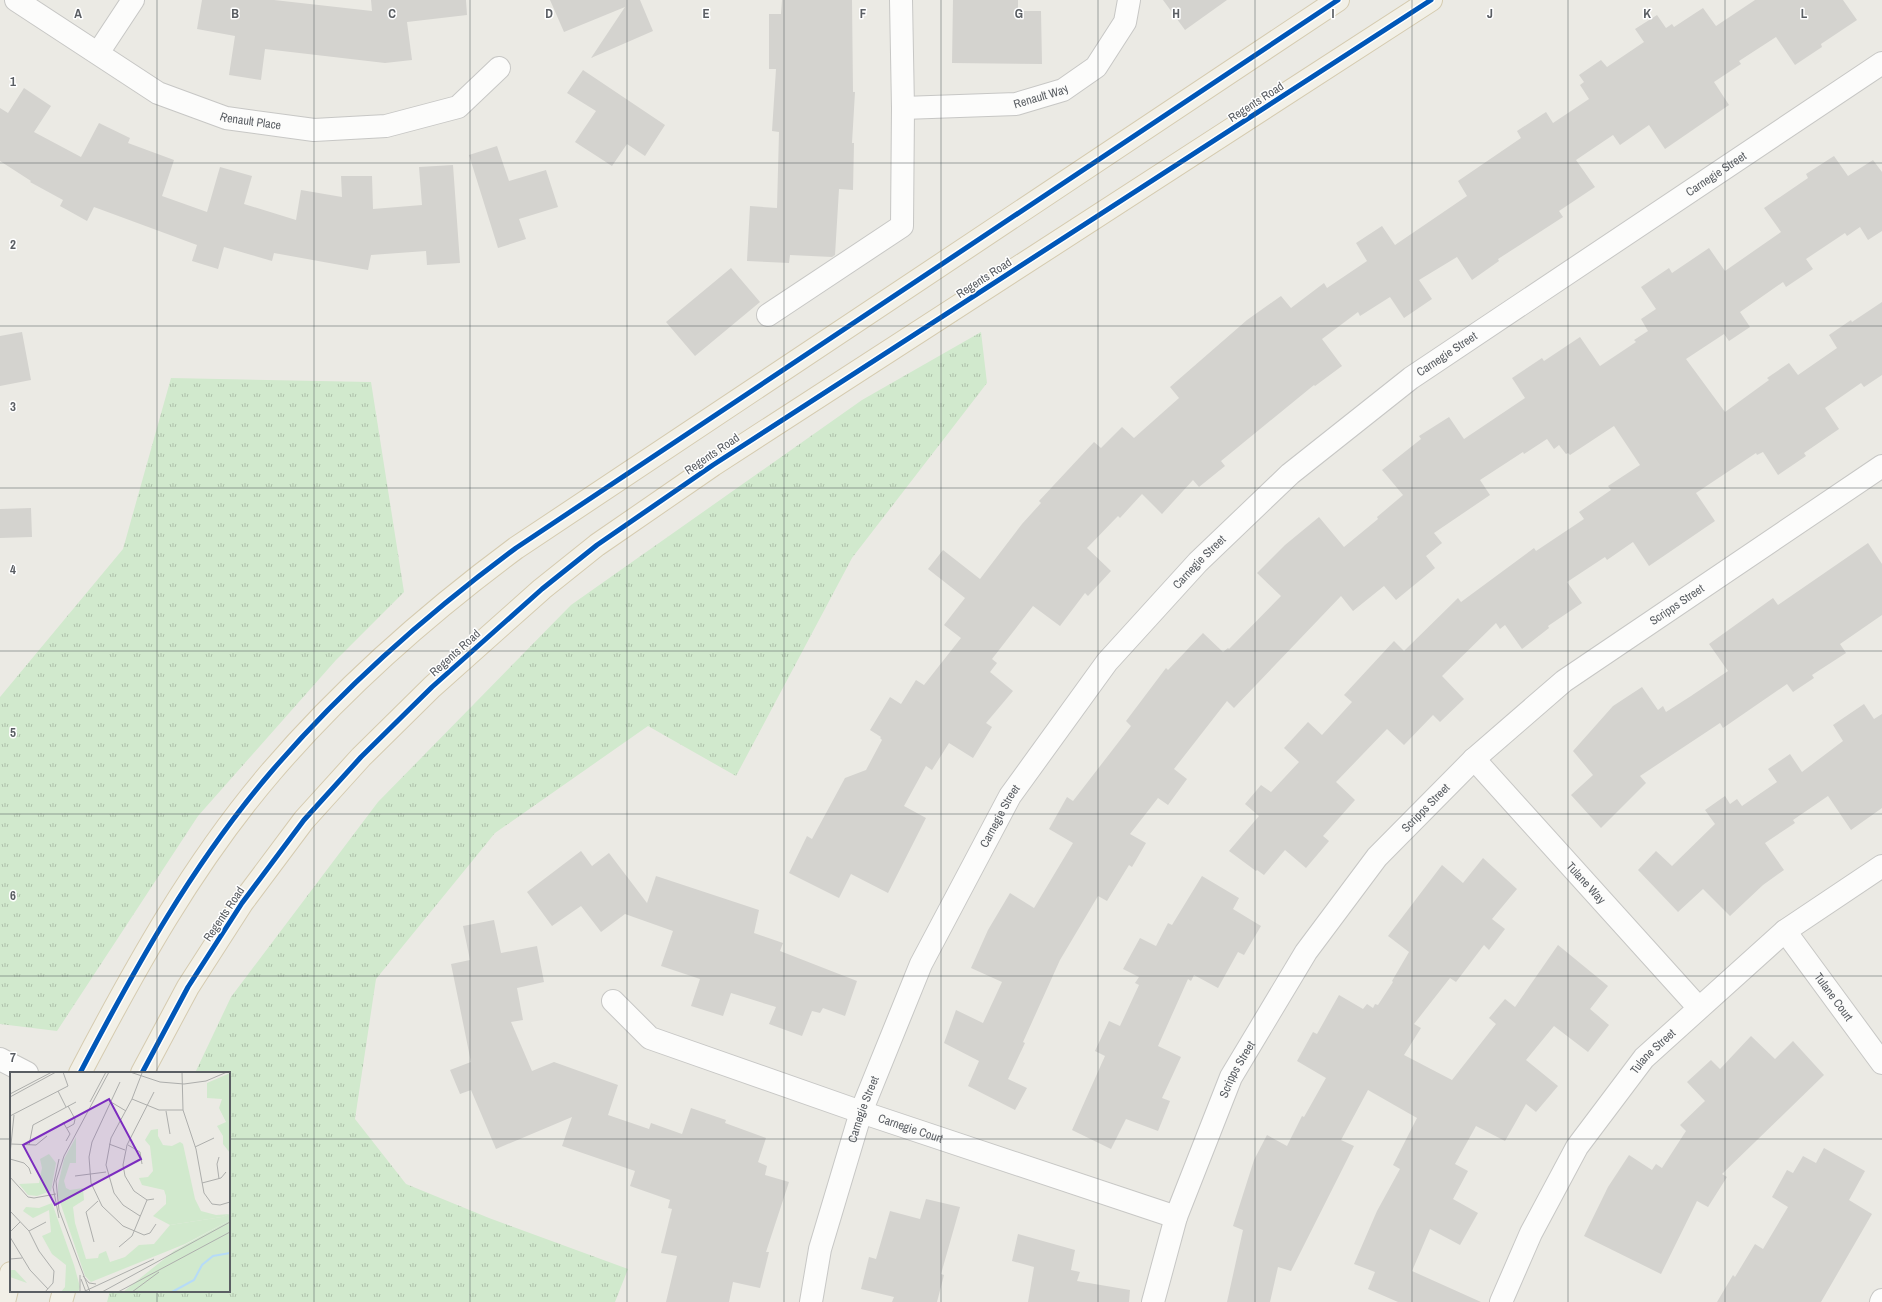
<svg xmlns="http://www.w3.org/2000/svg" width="1882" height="1302" font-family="'Archivo Narrow',sans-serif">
	<defs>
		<pattern id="grass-tufts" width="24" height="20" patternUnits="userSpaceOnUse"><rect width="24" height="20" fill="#d1e9cd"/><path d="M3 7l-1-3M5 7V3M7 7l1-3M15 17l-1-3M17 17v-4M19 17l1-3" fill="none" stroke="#adc0aa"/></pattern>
	</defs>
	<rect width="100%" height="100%" fill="#ebeae4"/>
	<path fill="url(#grass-tufts)" d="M 981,332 L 987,383 L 852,558 L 736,776 L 648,726 L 495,833 L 376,979 L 355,1119 L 406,1184 L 489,1218 L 628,1269 L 615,1302 L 107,1302 L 110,1291 L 229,1291 L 229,1073 L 195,1073 L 231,997 L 378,802 L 571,605 L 862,400 Z
		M 171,378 L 371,382 L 404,592 L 336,660 L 198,816 L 57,1031 L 0,1024 L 0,697 L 123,549 Z"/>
	<path fill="#d4d3cf" d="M 202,0 L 274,0 L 372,11 L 371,0 L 466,0 L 467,15 L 407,22 L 412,60 L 385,63 L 265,49 L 261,80 L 229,75 L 235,36 L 197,29 Z
		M 550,0 L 640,0 L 653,31 L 591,58 L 625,7 L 564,32 Z
		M 782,0 L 852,0 L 853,92 L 855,92 L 852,143 L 854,143 L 853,190 L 839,189 L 835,255 L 832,257 L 790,255 L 789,263 L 747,261 L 750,206 L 777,208 L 779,132 L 772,131 L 776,69 L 769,69 L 769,14 L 781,14 Z
		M 953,0 L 1018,0 L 1018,11 L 1041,11 L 1042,64 L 952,63 Z
		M 1163,0 L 1227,0 L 1185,30 Z
		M 1755,0 L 1843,0 L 1857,20 L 1821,44 L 1822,47 L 1795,65 L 1776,37 L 1739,61 L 1741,64 L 1714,82 L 1729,105 L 1665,149 L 1649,125 L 1620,145 L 1613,135 L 1576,160 L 1595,187 L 1559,211 L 1563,217 L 1498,259 L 1499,261 L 1472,280 L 1457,257 L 1419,280 L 1432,299 L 1404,318 L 1390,297 L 1360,316 L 1358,312 L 1322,339 L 1342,366 L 1315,386 L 1314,385 L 1221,461 L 1225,466 L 1199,487 L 1193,480 L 1162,514 L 1142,494 L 1120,518 L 1118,516 L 1087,548 L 1111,571 L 1088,596 L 1085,593 L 1060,626 L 1033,606 L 992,659 L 997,663 L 990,672 L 1013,691 L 986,723 L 992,727 L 973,758 L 949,743 L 932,770 L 926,766 L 904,806 L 926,818 L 888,893 L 851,874 L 839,898 L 789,873 L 807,836 L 812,839 L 845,778 L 866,770 L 882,740 L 880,738 L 881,737 L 870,730 L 890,697 L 901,704 L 916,680 L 924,685 L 961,638 L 944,625 L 965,598 L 928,569 L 943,550 L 980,579 L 1022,524 L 1041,503 L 1039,501 L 1094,442 L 1101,448 L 1122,427 L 1134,438 L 1179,398 L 1170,387 L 1247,320 L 1281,296 L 1291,308 L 1324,283 L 1327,288 L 1367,261 L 1356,243 L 1382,226 L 1395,245 L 1467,196 L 1458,181 L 1521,138 L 1517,131 L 1546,112 L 1553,123 L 1589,99 L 1580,85 L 1584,82 L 1579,75 L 1601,60 L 1607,67 L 1644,42 L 1635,29 L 1657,15 L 1666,28 L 1672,24 L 1674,27 L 1703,8 L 1716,26 Z
		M 583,70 L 665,125 L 645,156 L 627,144 L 612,166 L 575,142 L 596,111 L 567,93 Z
		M 24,88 L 51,106 L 34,132 L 81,157 L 99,123 L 130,138 L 128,143 L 174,160 L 162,196 L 207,212 L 220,167 L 252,176 L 244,204 L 296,220 L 301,190 L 342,197 L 341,176 L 372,176 L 373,209 L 422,205 L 419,167 L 453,165 L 460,263 L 427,265 L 426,251 L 371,255 L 368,270 L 274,253 L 272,261 L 224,247 L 218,269 L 192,261 L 197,245 L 94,207 L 87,221 L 60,206 L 63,200 L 30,182 L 31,181 L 0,161 L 0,108 L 8,113 Z
		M 497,146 L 509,181 L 546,170 L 558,207 L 519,219 L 526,239 L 498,248 L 469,155 Z
		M 1834,156 L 1848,176 L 1873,160 L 1882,172 L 1882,231 L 1868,240 L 1860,227 L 1847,236 L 1845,233 L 1806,259 L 1813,269 L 1786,287 L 1783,282 L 1740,312 L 1750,327 L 1729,341 L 1724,334 L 1686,359 L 1725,412 L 1769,380 L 1767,378 L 1789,363 L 1798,375 L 1837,348 L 1829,335 L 1851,320 L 1852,322 L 1882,302 L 1882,375 L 1864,387 L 1861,383 L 1825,408 L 1839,429 L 1804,453 L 1806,456 L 1778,475 L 1763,452 L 1757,455 L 1756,453 L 1696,493 L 1715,521 L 1649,566 L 1633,542 L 1607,560 L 1605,557 L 1567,582 L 1582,603 L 1548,626 L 1549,628 L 1522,649 L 1505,625 L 1500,629 L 1496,623 L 1442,676 L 1464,699 L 1440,722 L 1433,715 L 1404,745 L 1387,729 L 1336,782 L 1355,800 L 1323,836 L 1329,841 L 1306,868 L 1285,850 L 1264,875 L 1257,870 L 1256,871 L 1229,851 L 1259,816 L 1245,804 L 1261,785 L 1271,792 L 1299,762 L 1284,748 L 1308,722 L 1322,735 L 1352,702 L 1344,695 L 1394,641 L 1404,651 L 1458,598 L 1461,602 L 1534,548 L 1536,551 L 1584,519 L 1579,512 L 1611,490 L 1608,486 L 1640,465 L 1614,426 L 1570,455 L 1568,453 L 1566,454 L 1559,445 L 1554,449 L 1547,439 L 1524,454 L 1523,452 L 1480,480 L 1490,495 L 1434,533 L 1442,543 L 1426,556 L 1435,568 L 1396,600 L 1384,586 L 1353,611 L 1341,596 L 1234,708 L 1227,701 L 1174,769 L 1187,779 L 1168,805 L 1158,798 L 1130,834 L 1146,843 L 1132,867 L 1129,865 L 1107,901 L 1098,896 L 1060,960 L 1023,1042 L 1025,1043 L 1008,1079 L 1027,1088 L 1015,1110 L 968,1086 L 979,1061 L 944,1043 L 956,1010 L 983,1023 L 1002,982 L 971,968 L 988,930 L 1010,893 L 1034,908 L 1073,843 L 1049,829 L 1067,797 L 1073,801 L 1131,726 L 1126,721 L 1166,668 L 1168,670 L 1203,633 L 1223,652 L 1228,648 L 1229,649 L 1281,596 L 1257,573 L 1285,545 L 1319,517 L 1344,547 L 1378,519 L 1377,517 L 1403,495 L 1382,470 L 1421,439 L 1419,436 L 1449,417 L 1464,439 L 1525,398 L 1512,378 L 1542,358 L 1544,361 L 1580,337 L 1600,366 L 1636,342 L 1634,340 L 1648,331 L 1641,319 L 1656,309 L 1641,287 L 1669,268 L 1672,273 L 1709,248 L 1725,271 L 1781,232 L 1764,208 L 1808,178 L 1806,174 Z
		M 731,268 L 760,302 L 695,356 L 666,322 Z
		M 22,332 L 31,380 L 0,386 L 0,336 Z
		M 31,508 L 32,537 L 0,538 L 0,509 Z
		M 1868,543 L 1882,564 L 1882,615 L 1840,644 L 1846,653 L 1812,675 L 1814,678 L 1793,692 L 1787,684 L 1723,728 L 1720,723 L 1640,776 L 1646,783 L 1601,828 L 1571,795 L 1593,775 L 1573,751 L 1613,706 L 1642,687 L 1658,710 L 1663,706 L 1666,712 L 1691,696 L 1728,671 L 1709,644 L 1773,598 L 1778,605 Z
		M 1864,704 L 1874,719 L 1882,714 L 1882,808 L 1851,830 L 1828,796 L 1793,820 L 1795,823 L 1765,843 L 1784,870 L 1763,885 L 1730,916 L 1703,889 L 1678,912 L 1638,870 L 1656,851 L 1672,866 L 1715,824 L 1705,810 L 1725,796 L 1730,804 L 1737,799 L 1742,806 L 1777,782 L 1768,769 L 1790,754 L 1802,772 L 1843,741 L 1833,725 Z
		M 581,851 L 592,866 L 609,853 L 647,903 L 656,876 L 759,910 L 754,933 L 783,943 L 780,951 L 857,981 L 845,1016 L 823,1008 L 820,1013 L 812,1011 L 802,1036 L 769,1024 L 776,1007 L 731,993 L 723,1016 L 691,1006 L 700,979 L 661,966 L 673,931 L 625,914 L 601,932 L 581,906 L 552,926 L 527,892 Z
		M 1483,858 L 1517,889 L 1492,919 L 1505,929 L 1489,950 L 1484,945 L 1456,982 L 1450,978 L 1414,1024 L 1421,1028 L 1404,1055 L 1452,1080 L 1496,1024 L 1489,1018 L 1505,999 L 1515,1007 L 1558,945 L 1608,986 L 1590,1009 L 1609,1025 L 1588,1052 L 1554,1026 L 1526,1060 L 1558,1086 L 1536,1112 L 1526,1104 L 1505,1141 L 1476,1126 L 1455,1164 L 1468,1171 L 1453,1199 L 1478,1213 L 1460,1245 L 1430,1229 L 1412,1271 L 1481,1302 L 1398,1302 L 1368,1289 L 1375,1272 L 1354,1264 L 1377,1211 L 1400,1169 L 1393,1165 L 1417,1118 L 1368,1090 L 1341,1140 L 1354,1146 L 1291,1271 L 1278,1267 L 1270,1302 L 1227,1302 L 1243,1230 L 1233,1226 L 1254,1160 L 1267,1135 L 1287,1146 L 1302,1116 L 1304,1117 L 1326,1078 L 1297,1061 L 1313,1032 L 1317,1034 L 1339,995 L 1363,1009 L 1367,1004 L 1373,1008 L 1375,1004 L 1378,1005 L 1393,982 L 1392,981 L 1409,952 L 1388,936 L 1442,865 L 1463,883 Z
		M 1202,876 L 1239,898 L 1233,909 L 1261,926 L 1244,955 L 1238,952 L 1218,988 L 1194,975 L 1191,981 L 1188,979 L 1158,1046 L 1181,1057 L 1162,1098 L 1170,1101 L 1158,1131 L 1126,1119 L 1111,1149 L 1072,1130 L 1105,1056 L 1095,1051 L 1109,1021 L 1120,1026 L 1139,985 L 1135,983 L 1139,977 L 1123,969 L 1140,938 L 1156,946 L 1168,923 L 1172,925 Z
		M 494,920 L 501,953 L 537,946 L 544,982 L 517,988 L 523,1020 L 511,1022 L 532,1071 L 554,1062 L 618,1085 L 608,1115 L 649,1129 L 651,1123 L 682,1134 L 691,1108 L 726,1120 L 725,1123 L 766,1138 L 758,1162 L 767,1166 L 765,1175 L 789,1182 L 766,1252 L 769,1252 L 760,1288 L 733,1282 L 729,1302 L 666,1302 L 677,1256 L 661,1253 L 672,1209 L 668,1208 L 670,1200 L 630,1186 L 635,1171 L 562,1146 L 572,1117 L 496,1149 L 471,1090 L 460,1094 L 450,1070 L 471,1062 L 451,964 L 470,960 L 463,926 Z
		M 1751,1036 L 1775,1059 L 1793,1041 L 1824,1075 L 1722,1174 L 1727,1177 L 1708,1207 L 1697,1201 L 1661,1274 L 1584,1236 L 1608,1187 L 1629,1155 L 1652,1170 L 1656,1164 L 1662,1168 L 1686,1131 L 1680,1125 L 1705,1101 L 1687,1082 L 1711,1060 L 1720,1069 Z
		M 1824,1148 L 1865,1171 L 1849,1200 L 1872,1214 L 1821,1302 L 1717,1302 L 1733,1275 L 1735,1277 L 1755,1244 L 1763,1249 L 1788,1207 L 1772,1197 L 1787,1170 L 1793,1173 L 1803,1156 L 1816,1163 Z
		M 926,1199 L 960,1207 L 941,1274 L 944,1275 L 937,1302 L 892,1302 L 894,1297 L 861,1289 L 869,1257 L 876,1259 L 890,1211 L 920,1219 Z
		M 1018,1234 L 1075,1250 L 1071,1270 L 1080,1272 L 1077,1281 L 1130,1290 L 1129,1302 L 1028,1302 L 1034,1267 L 1012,1261 Z"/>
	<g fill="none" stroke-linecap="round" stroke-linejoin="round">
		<defs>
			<g id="minor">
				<path id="s1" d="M 16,0 L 158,93 L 226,118 L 314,130 L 386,126 L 458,107 L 499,68"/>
				<path d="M 98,53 L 133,0"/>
				<path id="s2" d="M 903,108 L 1016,104 L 1063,90 L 1096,67 L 1125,22 L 1129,0"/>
				<path d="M 768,315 L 902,226 L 903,108 L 901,0"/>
				<path id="s3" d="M 1474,759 L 1698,1007"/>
				<path id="s4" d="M 1785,931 L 1882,1063"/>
				<path id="s5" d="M 613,1001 L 650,1038 L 861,1112 L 1176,1217"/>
				<path d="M 0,1059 L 27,1073"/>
				<path id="s6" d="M 811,1302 L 820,1249 L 861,1112 L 921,964 L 1010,796 L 1107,662 L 1198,562 L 1290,474 L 1411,378 L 1882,63"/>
				<path id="s7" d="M 1153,1302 L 1176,1217 L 1231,1077 L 1306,952 L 1377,857 L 1474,759 L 1564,681 L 1882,466"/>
				<path id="s8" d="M 1501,1302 L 1531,1233 L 1577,1147 L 1644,1058 L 1785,931 L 1882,866"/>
				<path d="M 1881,1302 L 1882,1300"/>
			</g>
			<path id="major" d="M 80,1073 C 135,968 193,863 271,772 C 343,688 427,614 516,548 L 1338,0
				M 142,1073 L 188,987 L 242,903 L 304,820 L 361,757 L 432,687 L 542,589 L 597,545 L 713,465 L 1431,0
				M 4,1302 L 11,1273
				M 61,1302 L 64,1291"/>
		</defs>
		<use href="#minor" stroke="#c7c7c5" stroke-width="24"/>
		<use href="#major" stroke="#d5cbb0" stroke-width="24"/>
		<use href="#minor" stroke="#fcfcfb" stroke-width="22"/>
		<use href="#major" stroke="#f2f0e7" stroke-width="22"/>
		<defs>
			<path id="cycleway" d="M 80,1073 C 135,968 193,863 271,772 C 343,688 427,614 516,548 L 1338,0
				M 142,1073 L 188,987 L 242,903 L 304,820 L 361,757 L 432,687 L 542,589 L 597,545 L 713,465 L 1431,0"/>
		</defs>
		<use href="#cycleway" stroke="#fff" stroke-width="8"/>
		<use href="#cycleway" stroke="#0057b8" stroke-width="5"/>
	</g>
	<path fill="none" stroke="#5a5e63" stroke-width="1" stroke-opacity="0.55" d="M 157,0 L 157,1073M 314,0 L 314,1302M 470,0 L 470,1302M 627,0 L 627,1302M 784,0 L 784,1302M 941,0 L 941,1302M 1098,0 L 1098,1302M 1255,0 L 1255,1302M 1412,0 L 1412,1302M 1568,0 L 1568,1302M 1725,0 L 1725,1302M 0,163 L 1882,163M 0,326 L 1882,326M 0,488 L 1882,488M 0,651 L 1882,651M 0,814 L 1882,814M 0,976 L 1882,976M 0,1139 L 11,1139M 229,1139 L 1882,1139M 157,1291 L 157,1302"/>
	<g text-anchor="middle" stroke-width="3" stroke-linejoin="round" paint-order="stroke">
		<g font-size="12" fill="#5a5e63" stroke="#fff">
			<text dy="4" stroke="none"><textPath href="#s2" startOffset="139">Renault Way</textPath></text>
			<text transform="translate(1256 102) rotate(-33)" y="4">Regents Road</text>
			<text dy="4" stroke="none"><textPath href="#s1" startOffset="267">Renault Place</textPath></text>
			<text dy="4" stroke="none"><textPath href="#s6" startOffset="1496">Carnegie Street</textPath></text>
			<text transform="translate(984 278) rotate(-33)" y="4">Regents Road</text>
			<text dy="4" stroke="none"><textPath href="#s6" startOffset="1172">Carnegie Street</textPath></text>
			<text transform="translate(712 454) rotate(-34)" y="4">Regents Road</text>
			<text dy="4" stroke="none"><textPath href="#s6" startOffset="848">Carnegie Street</textPath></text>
			<text dy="4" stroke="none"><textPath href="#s7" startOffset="896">Scripps Street</textPath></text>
			<text transform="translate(455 653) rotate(-42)" y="4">Regents Road</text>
			<text dy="4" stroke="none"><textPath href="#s7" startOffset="572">Scripps Street</textPath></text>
			<text dy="4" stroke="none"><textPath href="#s6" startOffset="524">Carnegie Street</textPath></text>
			<text dy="4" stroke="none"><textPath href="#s3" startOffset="167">Tulane Way</textPath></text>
			<text transform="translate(224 914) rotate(-56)" y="4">Regents Road</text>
			<text dy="4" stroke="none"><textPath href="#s4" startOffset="82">Tulane Court</textPath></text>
			<text dy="4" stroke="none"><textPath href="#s8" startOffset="295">Tulane Street</textPath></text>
			<text dy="4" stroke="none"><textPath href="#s7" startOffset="248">Scripps Street</textPath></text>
			<text dy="4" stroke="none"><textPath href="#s6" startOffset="200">Carnegie Street</textPath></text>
			<text dy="4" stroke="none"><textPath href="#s5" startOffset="328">Carnegie Court</textPath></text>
		</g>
	</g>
	<g transform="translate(10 1072)">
		<rect width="220" height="220" fill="#ebeae4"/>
		<path d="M 66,65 L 66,91 L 60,91 L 54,109 L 56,116 L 60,118 L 73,116 L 74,128 L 63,135 L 65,151 L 76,187 L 88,186 L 89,182 L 96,179 L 100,190 L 115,185 L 129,173 L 144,172 L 160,153 L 212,145 L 220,142 L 220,148 L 175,172 L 81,210 L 75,204 L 48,124 L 48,113 L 54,87 ZM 39,82 L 46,91 L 41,119 L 27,124 L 18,123 L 9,112 L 29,111 L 32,96 L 30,87 ZM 42,131 L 64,193 L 70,215 L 68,220 L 51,220 L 55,215 L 56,193 L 42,182 L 32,164 L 41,160 L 39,138 L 23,146 L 13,139 L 16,135 L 29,136 ZM 0,198 L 5,198 L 17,211 L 0,205 Z" fill="#d1e9cd"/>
		<path d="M 220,1 L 220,81 L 213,72 L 213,64 L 207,54 L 216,50 L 209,36 L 212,27 L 197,26 L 197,11 ZM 148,57 L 148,64 L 153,73 L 162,74 L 170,70 L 173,72 L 185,127 L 191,139 L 206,143 L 220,142 L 212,145 L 160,153 L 143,144 L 156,132 L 156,124 L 154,118 L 132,113 L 129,106 L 138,105 L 143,99 L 140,74 L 135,68 L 141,58 ZM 220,148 L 220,220 L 113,220 L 164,179 Z" fill="#d1e9cd"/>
		<path d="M 212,9 L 217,24 L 206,26 L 201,22 L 199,13 Z" fill="#d1e9cd"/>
		<path fill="none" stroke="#b6dbf7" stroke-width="2" d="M 162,220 L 184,208 L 192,193 L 203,184 L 220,181"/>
		<path fill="none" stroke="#adaeac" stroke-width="1" d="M 120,0 L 150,10 L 174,12 L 196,9 L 217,0M 172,0 L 173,38 L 186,77 L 194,121 L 202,132 L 210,133 L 220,130M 110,10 L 82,70 L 79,85 L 81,111 L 92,134 L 113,154 L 134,163 L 140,161 L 146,152M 48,19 L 56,35M 0,22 L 42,0M 0,25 L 46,0M 122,27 L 149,38 L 173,38M 80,30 L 96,0M 101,30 L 116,39M 156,39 L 160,62M 0,44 L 58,14 L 53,0M 53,50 L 60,62 L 56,69M 57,56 L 64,52 L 65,47 L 58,34M 1,72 L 26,73 L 37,64M 99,72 L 115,78M 19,73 L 23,53 L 66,30M 118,73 L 130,80 L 132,92M 185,75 L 204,66M 0,82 L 4,43M 209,85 L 207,92 L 209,107M 0,87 L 14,91 L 19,96 L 21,102M 65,104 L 96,100M 0,105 L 18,125 L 24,126 L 46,122M 192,111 L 211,106 L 216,100M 144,127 L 137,128 L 124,119 L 115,104 L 113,93 L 117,73 L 144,20M 0,139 L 19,159 L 29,179 L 44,199 L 43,211 L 35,220M 130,144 L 113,133 L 104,121 L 96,93 L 101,66 L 122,27 L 132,1M 49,146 L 43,115 L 49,87M 19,159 L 36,150M 0,160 L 10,150M 0,165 L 20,198 L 38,217M 84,170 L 76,140 L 88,129M 109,175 L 122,164 L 137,128M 0,187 L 12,186M 70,203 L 70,220M 73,204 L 79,211 L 86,212M 71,207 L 76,220M 73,220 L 144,187M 80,220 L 49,138 L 46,109 L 54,84 L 99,0M 92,220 L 220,150M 108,220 L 220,160M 122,220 L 149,200"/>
		<path fill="#7b2cbf" fill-opacity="0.15" stroke="#7b2cbf" stroke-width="2" d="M 99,27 L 131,87 L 45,133 L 13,73 Z"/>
		<rect width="220" height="220" fill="none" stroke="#5a5e63" stroke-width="2"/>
	</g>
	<g font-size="13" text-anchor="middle" font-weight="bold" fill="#5a5e63" stroke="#fff" stroke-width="3" stroke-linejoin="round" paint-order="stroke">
		<text x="78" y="18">A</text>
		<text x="235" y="18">B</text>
		<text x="392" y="18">C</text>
		<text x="549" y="18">D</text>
		<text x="706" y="18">E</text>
		<text x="863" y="18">F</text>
		<text x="1019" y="18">G</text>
		<text x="1176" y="18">H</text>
		<text x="1333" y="18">I</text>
		<text x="1490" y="18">J</text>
		<text x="1647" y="18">K</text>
		<text x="1804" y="18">L</text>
		<text x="13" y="86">1</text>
		<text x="13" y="249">2</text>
		<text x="13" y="411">3</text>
		<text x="13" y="574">4</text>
		<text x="13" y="737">5</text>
		<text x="13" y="900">6</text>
		<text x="13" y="1062">7</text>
	</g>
</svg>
